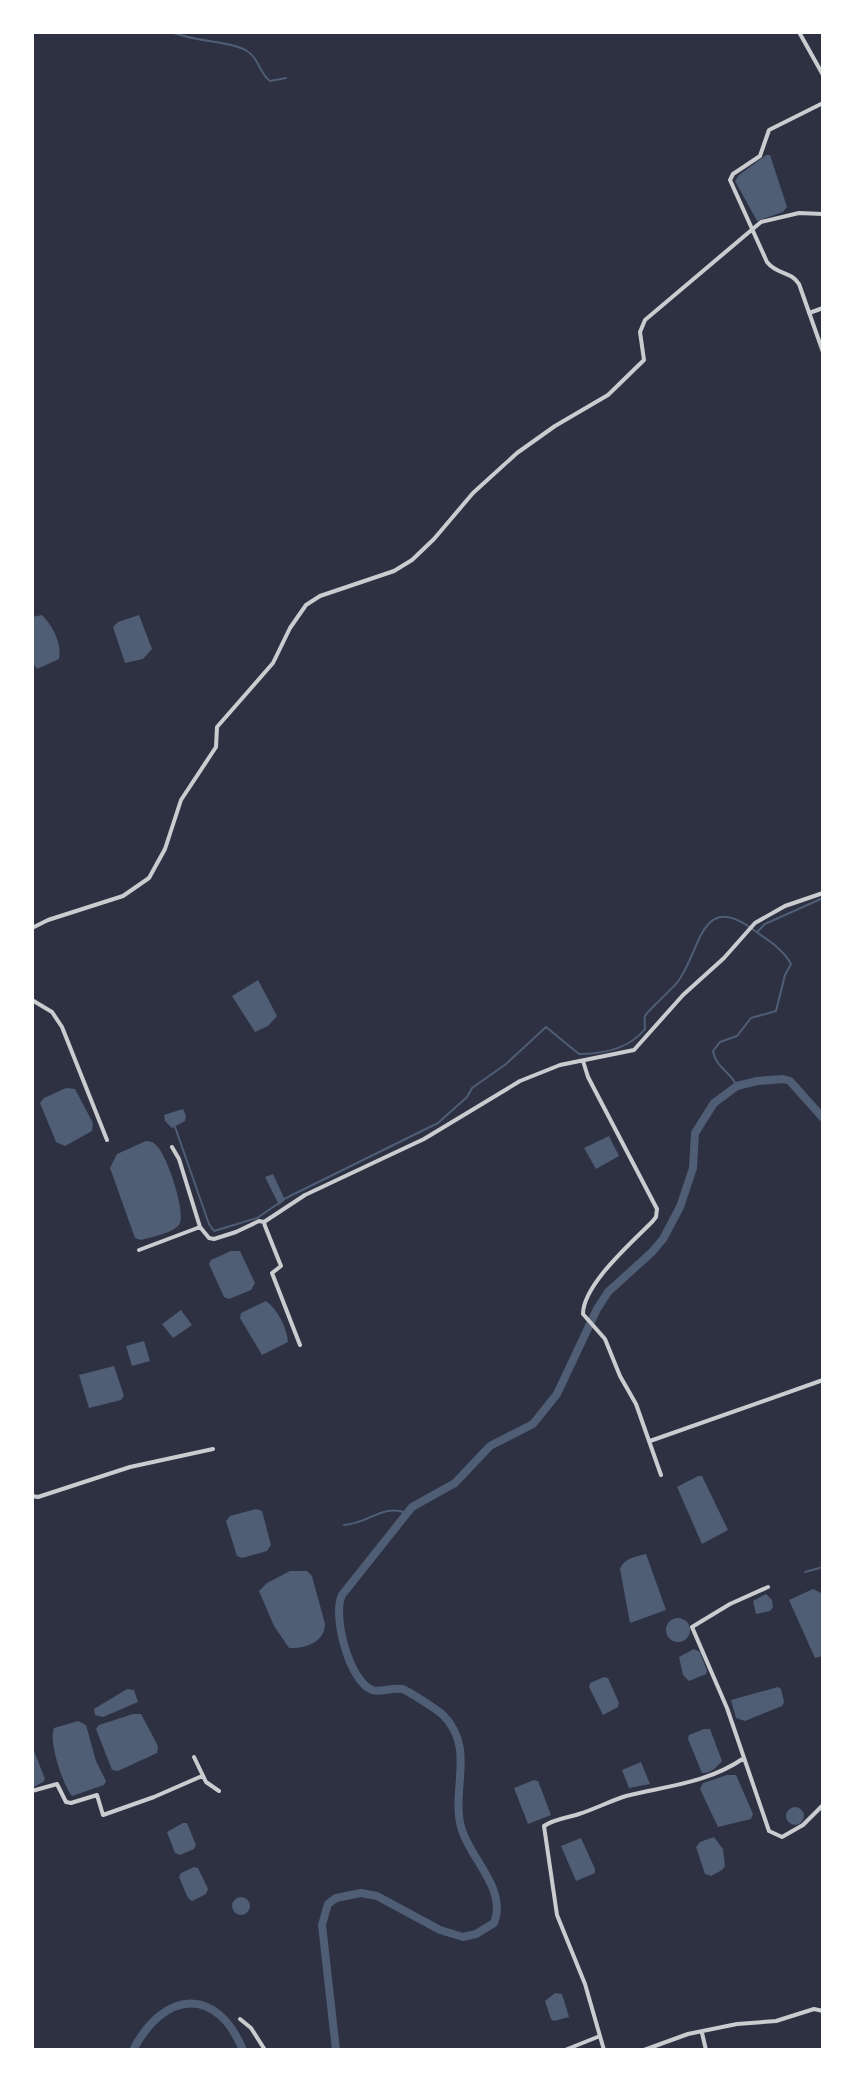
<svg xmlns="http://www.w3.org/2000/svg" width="855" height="2082" font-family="Rubik,sans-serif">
	<rect width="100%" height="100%" fill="#2d3142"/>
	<path fill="#4f5d75" d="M 766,155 L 770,155 L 787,207 L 783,212 L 757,221 L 735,181 L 739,175 Z
		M 42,615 C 53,626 62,644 59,659 L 37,669 L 32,662 L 32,617 Z
		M 139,615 L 152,649 L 143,659 L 125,663 L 113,627 L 118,622 Z
		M 258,980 L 277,1016 L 268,1026 L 255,1032 L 232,996 Z
		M 66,1088 L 75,1089 L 93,1123 L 92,1131 L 65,1146 L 56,1142 L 40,1103 L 44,1098 Z
		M 183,1109 L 186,1116 L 185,1121 L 172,1128 L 165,1121 L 164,1115 Z
		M 609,1136 L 619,1156 L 596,1169 L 584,1148 Z
		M 146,1141 C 152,1142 152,1141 157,1146 C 167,1156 185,1209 180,1223 C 176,1233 150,1237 141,1240 L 135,1238 L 110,1168 L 117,1154 Z
		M 273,1174 L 285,1200 L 279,1205 L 265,1177 Z
		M 231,1251 L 240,1251 L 255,1283 L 251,1290 L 229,1299 L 224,1297 L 209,1264 L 211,1260 Z
		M 266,1301 C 278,1310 287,1328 288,1342 L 262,1355 L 240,1318 L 241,1313 Z
		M 181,1310 L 192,1325 L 173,1338 L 162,1324 Z
		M 144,1341 L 150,1361 L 132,1366 L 126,1346 Z
		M 114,1366 L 124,1396 L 121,1400 L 89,1408 L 79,1375 Z
		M 698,1476 L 702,1476 L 728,1530 L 702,1544 L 677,1487 Z
		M 256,1509 L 262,1511 L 271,1545 L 267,1551 L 242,1558 L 237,1556 L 226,1521 L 230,1516 Z
		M 646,1554 L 666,1610 L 630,1623 L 620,1569 C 624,1558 635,1557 646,1554 Z
		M 290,1571 L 307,1571 L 312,1576 L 325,1624 C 325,1642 305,1649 289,1648 L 274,1626 L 259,1591 L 267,1583 Z
		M 813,1589 L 823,1594 L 823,1656 L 815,1658 L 789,1600 Z
		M 766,1594 L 772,1600 L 773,1607 L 770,1611 L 756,1614 L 753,1601 Z
		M666 1630a12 12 0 1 1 24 0a12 12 0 1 1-24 0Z
		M 694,1649 L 700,1652 L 707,1671 L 706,1674 L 689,1681 L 683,1675 L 679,1657 Z
		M 604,1677 L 608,1678 L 619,1703 L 618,1707 L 603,1715 L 589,1687 L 590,1683 Z
		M 778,1687 L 781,1689 L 784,1702 L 782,1706 L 745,1721 L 736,1718 L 731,1700 Z
		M 127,1689 L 134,1690 L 138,1702 L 103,1717 L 95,1715 L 94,1709 Z
		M 133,1714 L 141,1714 L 158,1746 L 157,1753 L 118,1771 L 112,1770 L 96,1729 L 99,1725 Z
		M 78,1721 L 86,1725 L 96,1761 L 106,1781 L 104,1785 L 72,1796 C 63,1785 48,1741 54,1728 Z
		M 704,1729 L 710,1729 L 722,1761 C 717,1767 710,1774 702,1773 L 688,1739 L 689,1735 Z
		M 32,1746 L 45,1779 L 43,1782 L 32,1788 Z
		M 641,1762 L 650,1784 L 629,1788 L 622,1770 Z
		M 727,1775 L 736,1775 L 753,1814 L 751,1819 L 718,1827 L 700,1789 L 703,1783 Z
		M 534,1780 L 538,1781 L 551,1815 L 528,1824 L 514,1788 Z
		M786 1816a9 9 0 1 1 18 0a9 9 0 1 1-18 0Z
		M 183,1823 L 187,1823 L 196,1845 L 194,1849 L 180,1855 L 175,1853 L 167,1832 Z
		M 714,1837 L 723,1849 L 725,1866 L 722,1870 L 711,1876 L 705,1874 L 696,1847 L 700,1842 Z
		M 581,1838 L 595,1869 L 595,1873 L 576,1881 L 561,1846 Z
		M 194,1867 L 198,1868 L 208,1889 L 206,1894 L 192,1901 L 188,1898 L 179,1877 L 181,1873 Z
		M232 1906a9 9 0 1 1 18 0a9 9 0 1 1-18 0Z
		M 555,1993 L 562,1994 L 569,2017 L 554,2021 L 551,2019 L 545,2001 Z"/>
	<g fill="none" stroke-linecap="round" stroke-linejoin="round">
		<path stroke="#4f5d75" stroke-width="2" d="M 172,32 C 194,42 231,41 247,51 C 259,58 259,73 270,81 L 286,78
			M 757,932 L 765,924 L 823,898
			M 174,1124 L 209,1224 L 214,1231 L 257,1218 L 279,1203
			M 284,1199 L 438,1123 L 467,1097 L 472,1088 L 506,1064 L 546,1027 L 579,1054 C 603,1054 629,1049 645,1029 C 645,1027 644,1018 645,1016 C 649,1009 672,990 679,980 C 702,947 701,890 755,931 C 768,940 784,950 791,964 L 785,975 L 776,1011 L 751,1018 L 737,1036 L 720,1042 L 713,1051 C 716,1068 730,1071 737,1086
			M 344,1525 C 372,1523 379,1504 407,1513
			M 805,1572 L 823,1567"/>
		<path stroke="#4f5d75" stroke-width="8" d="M 133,2050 C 164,1991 216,1985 243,2050
			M 336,2050 L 322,1925 L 328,1904 L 336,1898 L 361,1893 L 377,1896 L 440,1930 L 463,1937 L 476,1934 L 494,1923 C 508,1889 469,1858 461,1827 C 451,1789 476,1748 443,1715 C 439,1711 407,1690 402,1689 C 392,1687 381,1693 372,1690 C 349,1681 332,1615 342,1595 L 412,1507 L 455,1483 L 490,1446 L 533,1424 L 557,1394 L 597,1309 L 608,1292 L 652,1252 L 663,1239 L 680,1207 L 693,1168 L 695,1133 L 714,1103 L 737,1086 L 757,1081 L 783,1079 L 790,1081 L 823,1118"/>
		<path stroke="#caccd0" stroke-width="4" d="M 799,32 L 823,75
			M 823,103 L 769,130 L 760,156 L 733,174 L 730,180 L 767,262 C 777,275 791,271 799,284 L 823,352
			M 809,313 L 823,308
			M 32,928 L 48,920 L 123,896 L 149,878 L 165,849 L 181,800 L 216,747 L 217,727 L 273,663 L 290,628 L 306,605 L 320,596 L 394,571 L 412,560 L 434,539 L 473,493 L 517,453 L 555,426 L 608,395 L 644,360 L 640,332 L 645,320 L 761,222 L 799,213 L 823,214
			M 32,1000 L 52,1012 L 62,1027 L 107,1140
			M 583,1061 L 588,1077 L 657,1209 L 656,1217 L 652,1222 C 632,1242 583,1285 583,1314 L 605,1339 L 620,1376 L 636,1404 L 661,1475
			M 172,1147 L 179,1159 L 200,1227 L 209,1238 L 214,1239 L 236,1232 L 259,1221 L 264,1222
			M 139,1250 L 200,1227
			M 300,1345 L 272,1273 L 281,1266 L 265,1226 L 264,1222 L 305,1195 L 424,1139 L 520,1081 L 560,1065 L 634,1050 L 683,995 L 724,958 L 755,923 L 785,906 L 823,893
			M 650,1441 L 823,1380
			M 32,1496 L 38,1497 L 130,1467 L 213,1449
			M 768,1587 L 730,1604 L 692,1627 L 727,1708 L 769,1831 L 782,1837 L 803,1825 L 823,1805
			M 194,1757 L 206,1782 L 219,1791
			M 32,1791 L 57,1784 L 66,1802 L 71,1803 L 97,1795 L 103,1815 L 154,1797 L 202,1776
			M 240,2019 L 251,2028 L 265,2050
			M 702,2033 L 706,2050
			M 565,2050 L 600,2036
			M 604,2050 L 585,1984 L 557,1915 L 544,1826 C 554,1819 567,1818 579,1814 C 595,1809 610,1801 626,1796 C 667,1786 708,1783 744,1758
			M 644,2050 L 688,2034 L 737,2024 L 776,2021 L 814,2009 L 823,2011"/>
	</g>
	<rect width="855" height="2082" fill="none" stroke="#ffffff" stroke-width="68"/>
</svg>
